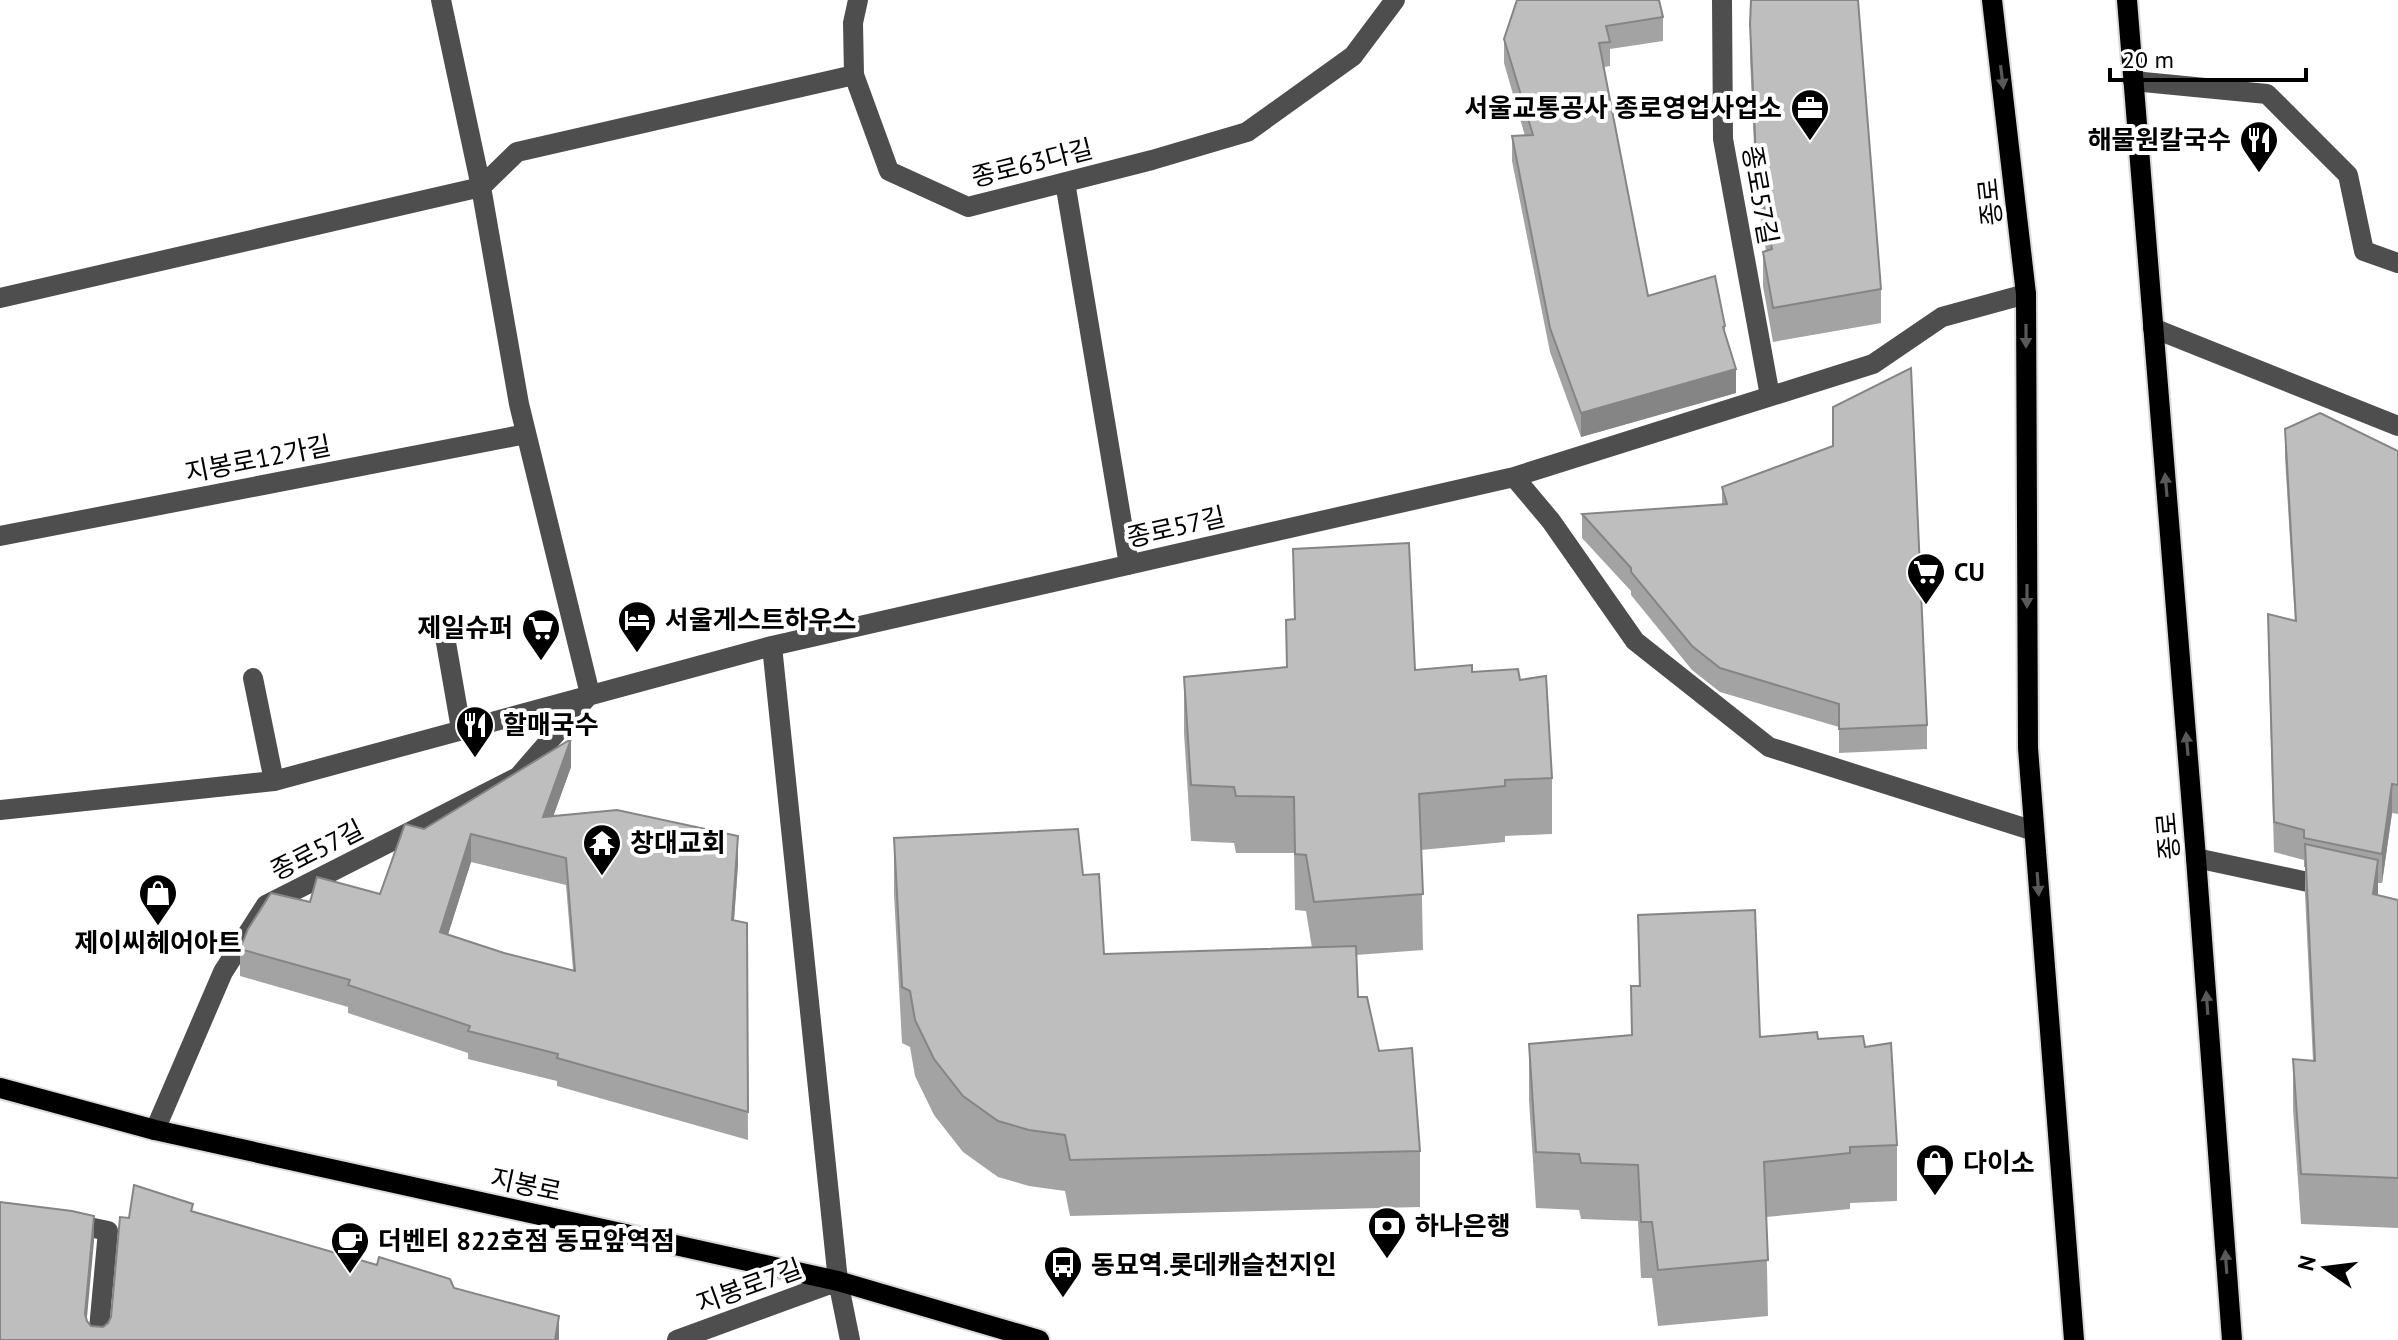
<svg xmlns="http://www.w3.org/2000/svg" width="2398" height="1340" font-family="'PT Sans','Noto Sans KR',sans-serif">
	<rect width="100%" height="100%" fill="#fff"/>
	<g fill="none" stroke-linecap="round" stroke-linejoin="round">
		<defs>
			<path id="major" d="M 1992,0 L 2026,294 L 2028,748 L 2074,1340
				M 2127,0 L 2196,858 L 2232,1340
				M 0,1088 L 155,1130 L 838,1281 L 1039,1340"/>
		</defs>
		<use href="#major" stroke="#dbdbdb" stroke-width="24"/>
		<path stroke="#4e4e4e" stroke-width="20" d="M 441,0 L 481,187 L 519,404 L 590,694
			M 858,0 L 853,23 L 854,75 L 889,171 L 968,207 L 1152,160 L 1247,132 L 1353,56 L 1395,0
			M 1722,0 L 1723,139 L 1770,396
			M 2133,81 L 2267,94 L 2348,175 L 2364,251 L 2398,263
			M 1065,182 L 1129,565
			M 481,187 L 517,152 L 854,75
			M 0,298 L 481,187
			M 2153,328 L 2398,426
			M 1514,477 L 1551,521 L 1635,641 L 1769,747 L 2034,831
			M 0,536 L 526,434
			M 444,631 L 461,729
			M 772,646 L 838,1281 L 850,1340
			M 253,678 L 274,781
			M 0,810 L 274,781 L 772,646 L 1514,477 L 1873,364 L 1942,317 L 2026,294
			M 2196,858 L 2331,887
			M 155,1130 L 223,972 L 266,905 L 518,777 L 590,694
			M 70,1223 L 108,1231 L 98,1340
			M 677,1340 L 838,1281"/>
		<use href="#major" stroke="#000" stroke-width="20"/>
	</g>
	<path fill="#a3a3a3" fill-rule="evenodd" d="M 1751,0 L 1881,289 L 1881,323 L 1773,342 L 1763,286 L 1763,252 L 1766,251 L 1756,191 L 1750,58 Z
		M 1663,17 L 1663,41 L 1610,49 L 1610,66 L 1604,67 L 1648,296 L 1725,326 L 1725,333 L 1736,393 L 1581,437 L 1550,352 L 1512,161 L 1512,136 L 1525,136 L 1504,63 L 1504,39 Z
		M 2285,429 L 2398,451 L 2398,814 L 2392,813 L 2382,883 L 2378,883 L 2378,895 L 2398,900 L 2398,1228 L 2301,1224 L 2293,1109 L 2293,1059 L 2313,1061 L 2305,894 L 2305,867 L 2304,867 L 2304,860 L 2274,852 L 2268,643 L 2268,614 L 2295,621 L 2285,458 Z
		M 1833,446 L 1927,725 L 1927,749 L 1839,753 L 1839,727 L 1720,692 L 1692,670 L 1631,595 L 1631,591 L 1582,538 L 1582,514 L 1722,505 L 1722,487 Z
		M 1293,549 L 1415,670 L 1472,672 L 1520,680 L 1552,778 L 1552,834 L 1505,836 L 1505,842 L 1421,850 L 1423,950 L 1356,955 L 1358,997 L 1420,1151 L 1420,1207 L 1070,1216 L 1065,1191 L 1029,1186 L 998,1177 L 963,1152 L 934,1115 L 915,1076 L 910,1047 L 902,1043 L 894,894 L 894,838 L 1083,875 L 1104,954 L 1312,948 L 1306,911 L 1295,910 L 1294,853 L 1236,853 L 1234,843 L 1191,841 L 1184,733 L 1184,677 L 1286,667 L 1286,620 L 1294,619 Z
		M 571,767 L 553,816 L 738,864 L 734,920 L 747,923 L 748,1140 L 557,1086 L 557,1081 L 468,1059 L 468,1053 L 348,1013 L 348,1007 L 240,976 L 240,949 L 310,902 L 380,894 L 424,829 ZM 471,862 L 566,885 L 573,970 L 504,953 L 448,934 Z
		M 1638,915 L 1760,1037 L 1818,1039 L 1865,1047 L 1897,1145 L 1897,1201 L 1850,1203 L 1850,1209 L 1766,1217 L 1768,1316 L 1658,1326 L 1652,1278 L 1641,1278 L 1638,1221 L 1581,1219 L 1579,1210 L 1536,1208 L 1529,1100 L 1529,1044 L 1631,1035 L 1631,986 L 1639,986 Z"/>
	<path fill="#858585" d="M 1736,369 L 1736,393 L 1581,437 L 1581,413 Z
		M 571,739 L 571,767 L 543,845 L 543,817 Z
		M 2392,784 L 2392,813 L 2382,883 L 2382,854 Z
		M 471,834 L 471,862 L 440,960 L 440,932 Z
		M 738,836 L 738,864 L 732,948 L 732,920 Z
		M 2378,860 L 2378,909 L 2373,894 Z
		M 94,1216 L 94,1241 L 85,1339 L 85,1314 Z
		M 559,1316 L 559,1340 L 555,1340 Z"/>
	<path fill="#bebebe" stroke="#858585" stroke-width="2" fill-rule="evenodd" d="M 1517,0 L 1659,0 L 1663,17 L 1606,26 L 1610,42 L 1599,43 L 1648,296 L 1715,276 L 1725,326 L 1723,327 L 1736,369 L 1581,413 L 1550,328 L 1512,136 L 1533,135 L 1504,39 Z
		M 1751,0 L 1858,0 L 1881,289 L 1773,308 L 1763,252 L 1772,249 L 1756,158 L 1750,24 Z
		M 1911,368 L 1927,725 L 1839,729 L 1839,704 L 1720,668 L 1692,646 L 1631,572 L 1631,568 L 1582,514 L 1727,504 L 1722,487 L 1833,446 L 1833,407 Z
		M 2320,413 L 2398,451 L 2398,785 L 2392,784 L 2382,854 L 2304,838 L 2304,830 L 2274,822 L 2268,614 L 2296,621 L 2285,429 Z
		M 1409,543 L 1415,670 L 1472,665 L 1472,672 L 1518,669 L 1520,680 L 1546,676 L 1552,778 L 1505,780 L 1505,786 L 1419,794 L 1423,894 L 1314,902 L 1306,855 L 1295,854 L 1294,797 L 1236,796 L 1234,787 L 1191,785 L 1184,677 L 1287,667 L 1286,620 L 1295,619 L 1293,549 Z
		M 571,739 L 543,817 L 617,810 L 738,836 L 732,920 L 747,923 L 748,1112 L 557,1058 L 558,1054 L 468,1031 L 470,1026 L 348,985 L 350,980 L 240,949 L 248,929 L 271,893 L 310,902 L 317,877 L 380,894 L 405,824 L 424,829 ZM 471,834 L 566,858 L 575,971 L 504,953 L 440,932 Z
		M 1078,829 L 1083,875 L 1099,874 L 1104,954 L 1356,946 L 1358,997 L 1367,997 L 1379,1051 L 1412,1048 L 1420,1151 L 1070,1160 L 1065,1135 L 1029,1130 L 998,1121 L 963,1096 L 934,1059 L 915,1020 L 910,991 L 902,987 L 894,838 Z
		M 2305,844 L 2378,860 L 2373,894 L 2398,900 L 2398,1178 L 2301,1174 L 2293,1059 L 2315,1061 Z
		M 1755,910 L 1760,1037 L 1817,1032 L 1818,1039 L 1863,1036 L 1865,1047 L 1891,1043 L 1897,1145 L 1850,1147 L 1850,1153 L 1764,1162 L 1768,1260 L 1658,1270 L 1652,1222 L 1641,1222 L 1638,1165 L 1581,1163 L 1579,1154 L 1536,1152 L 1529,1044 L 1632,1035 L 1631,986 L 1640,986 L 1638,915 Z
		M 134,1185 L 193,1204 L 191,1211 L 377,1265 L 379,1257 L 450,1279 L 454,1288 L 559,1316 L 555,1340 L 0,1340 L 0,1202 L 72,1211 L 94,1216 L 85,1314 L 87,1321 L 91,1326 L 103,1327 L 108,1323 L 111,1317 L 120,1217 L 129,1218 Z"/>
	<defs><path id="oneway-solid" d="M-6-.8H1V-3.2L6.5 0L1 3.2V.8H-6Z" transform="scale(2)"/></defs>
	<g fill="#595959">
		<use href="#oneway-solid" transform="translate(2002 77) rotate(83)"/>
		<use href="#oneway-solid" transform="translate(2026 336) rotate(90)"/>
		<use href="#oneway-solid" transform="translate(2166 485) rotate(-95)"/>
		<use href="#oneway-solid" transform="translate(2027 596) rotate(90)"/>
		<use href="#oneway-solid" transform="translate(2187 744) rotate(-95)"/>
		<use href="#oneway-solid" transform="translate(2038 884) rotate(86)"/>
		<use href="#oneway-solid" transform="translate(2207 1003) rotate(-94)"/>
		<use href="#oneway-solid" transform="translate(2226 1262) rotate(-94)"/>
	</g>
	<defs>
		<symbol id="office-pin" viewBox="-11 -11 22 30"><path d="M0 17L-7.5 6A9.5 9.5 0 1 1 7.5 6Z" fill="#000" stroke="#fff"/><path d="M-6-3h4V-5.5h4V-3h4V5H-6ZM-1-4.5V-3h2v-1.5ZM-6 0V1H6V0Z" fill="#fff"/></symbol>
		<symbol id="restaurant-pin" viewBox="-11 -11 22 30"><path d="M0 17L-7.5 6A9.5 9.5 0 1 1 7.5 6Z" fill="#000" stroke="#fff"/><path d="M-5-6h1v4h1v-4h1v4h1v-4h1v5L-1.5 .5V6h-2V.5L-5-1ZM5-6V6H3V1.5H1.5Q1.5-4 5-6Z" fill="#fff"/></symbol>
		<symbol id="supermarket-pin" viewBox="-11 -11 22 30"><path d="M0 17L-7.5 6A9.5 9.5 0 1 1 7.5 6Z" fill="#000" stroke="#fff"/><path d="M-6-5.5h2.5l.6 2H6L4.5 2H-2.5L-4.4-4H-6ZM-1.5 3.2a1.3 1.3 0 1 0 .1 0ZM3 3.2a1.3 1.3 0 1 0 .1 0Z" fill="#fff"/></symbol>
		<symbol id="hotel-pin" viewBox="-11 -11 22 30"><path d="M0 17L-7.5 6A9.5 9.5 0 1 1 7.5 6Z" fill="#000" stroke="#fff"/><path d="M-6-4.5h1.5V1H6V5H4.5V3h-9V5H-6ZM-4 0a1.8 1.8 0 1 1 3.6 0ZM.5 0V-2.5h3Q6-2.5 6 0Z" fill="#fff"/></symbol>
		<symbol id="temple-pin" viewBox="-11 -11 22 30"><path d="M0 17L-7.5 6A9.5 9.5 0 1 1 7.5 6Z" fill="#000" stroke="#fff"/><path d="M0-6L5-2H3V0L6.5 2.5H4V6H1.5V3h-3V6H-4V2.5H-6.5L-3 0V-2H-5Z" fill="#fff"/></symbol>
		<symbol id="shop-pin" viewBox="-11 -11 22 30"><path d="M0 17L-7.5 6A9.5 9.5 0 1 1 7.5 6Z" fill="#000" stroke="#fff"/><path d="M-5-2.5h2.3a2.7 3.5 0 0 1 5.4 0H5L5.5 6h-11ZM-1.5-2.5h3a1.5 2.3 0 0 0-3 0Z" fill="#fff"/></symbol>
		<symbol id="bank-pin" viewBox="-11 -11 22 30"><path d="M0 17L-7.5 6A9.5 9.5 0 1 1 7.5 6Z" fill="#000" stroke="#fff"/><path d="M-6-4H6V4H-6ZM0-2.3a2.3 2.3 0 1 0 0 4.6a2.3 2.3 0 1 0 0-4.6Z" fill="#fff"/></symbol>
		<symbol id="cafe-pin" viewBox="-11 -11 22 30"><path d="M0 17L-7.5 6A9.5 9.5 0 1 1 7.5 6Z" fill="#000" stroke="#fff"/><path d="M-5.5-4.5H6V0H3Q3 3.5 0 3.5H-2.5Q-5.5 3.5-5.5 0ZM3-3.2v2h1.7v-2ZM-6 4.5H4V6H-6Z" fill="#fff"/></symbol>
		<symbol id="bus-pin" viewBox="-11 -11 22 30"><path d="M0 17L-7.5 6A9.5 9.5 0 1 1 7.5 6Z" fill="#000" stroke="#fff"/><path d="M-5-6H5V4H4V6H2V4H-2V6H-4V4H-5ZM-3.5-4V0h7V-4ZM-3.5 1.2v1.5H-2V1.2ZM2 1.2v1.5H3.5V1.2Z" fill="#fff"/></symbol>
	</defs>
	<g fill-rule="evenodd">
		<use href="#office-pin" x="1788" y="86" width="44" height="60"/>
		<use href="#restaurant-pin" x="2237" y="118" width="44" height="60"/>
		<use href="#supermarket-pin" x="1904" y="550" width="44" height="60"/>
		<use href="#hotel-pin" x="615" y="598" width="44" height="60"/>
		<use href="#supermarket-pin" x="519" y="606" width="44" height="60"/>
		<use href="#restaurant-pin" x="453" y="703" width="44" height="60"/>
		<use href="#temple-pin" x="580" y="821" width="44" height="60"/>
		<use href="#shop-pin" x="136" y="871" width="44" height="60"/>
		<use href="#shop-pin" x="1913" y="1141" width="44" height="60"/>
		<use href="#bank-pin" x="1365" y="1204" width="44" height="60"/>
		<use href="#cafe-pin" x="328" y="1219" width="44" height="60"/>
		<use href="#bus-pin" x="1041" y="1243" width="44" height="60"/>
	</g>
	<g text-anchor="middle" stroke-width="8" stroke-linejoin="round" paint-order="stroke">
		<g font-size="26" font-weight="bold" fill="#000" stroke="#fff" text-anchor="start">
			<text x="1782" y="117" text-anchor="end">서울교통공사 종로영업사업소</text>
			<text x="2231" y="149" text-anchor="end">해물원칼국수</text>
			<text x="1954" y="581">CU</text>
			<text x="665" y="629">서울게스트하우스</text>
			<text x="513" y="637" text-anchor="end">제일슈퍼</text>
			<text x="503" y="734">할매국수</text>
			<text x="630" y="852">창대교회</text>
			<text x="158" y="952" text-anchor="middle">제이씨헤어아트</text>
			<text x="1963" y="1172">다이소</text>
			<text x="1415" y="1235">하나은행</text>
			<text x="378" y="1250">더벤티 822호점 동묘앞역점</text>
			<text x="1091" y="1274">동묘역.롯데캐슬천지인</text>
		</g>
		<g font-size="26" fill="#000" stroke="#fff">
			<text transform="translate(1032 163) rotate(-14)" y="9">종로63다길</text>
			<text transform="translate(1760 195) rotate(80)" y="9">종로57길</text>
			<text transform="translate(1990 202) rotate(-96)" y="9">종로</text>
			<text transform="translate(258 459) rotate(-11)" y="9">지봉로12가길</text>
			<text transform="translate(1176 527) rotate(-13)" y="9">종로57길</text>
			<text transform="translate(2168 836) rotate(-95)" y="9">종로</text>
			<text transform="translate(317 850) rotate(-27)" y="9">종로57길</text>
			<text transform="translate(526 1185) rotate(12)" y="9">지봉로</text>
			<text transform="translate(749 1286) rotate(-20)" y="9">지봉로7길</text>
		</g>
	</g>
	<g transform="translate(2326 1268) rotate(284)" stroke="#ffffff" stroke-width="6" paint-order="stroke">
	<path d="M0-6L14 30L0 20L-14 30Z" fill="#000000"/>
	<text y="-12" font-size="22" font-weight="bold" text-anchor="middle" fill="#000000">N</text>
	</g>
	<path d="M2110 68v12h196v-12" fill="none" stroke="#000000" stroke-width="4"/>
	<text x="2122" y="68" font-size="24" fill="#000000" stroke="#ffffff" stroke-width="6" paint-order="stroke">20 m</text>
</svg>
